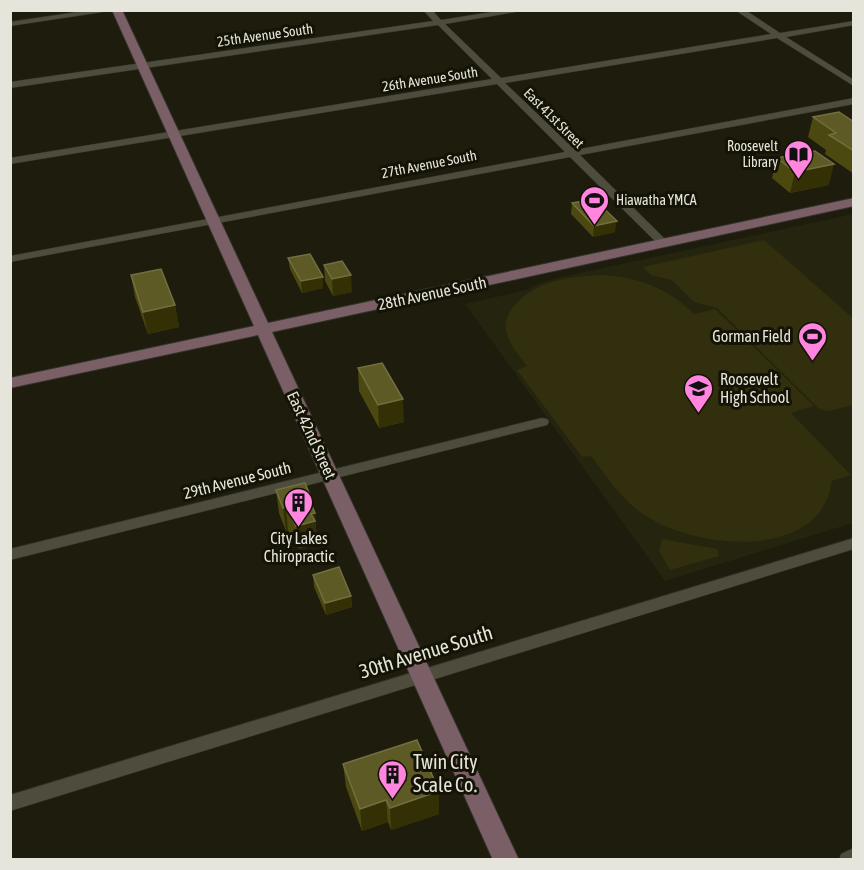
<svg xmlns="http://www.w3.org/2000/svg" width="864" height="870" font-family="'Asap Condensed',sans-serif">
	<rect width="100%" height="100%" fill="#1d1c0d"/>
	<path fill="#25240e" d="M 853,214 L 853,523 L 665,581 L 465,304 L 526,290 L 539,283 L 561,277 Z"/>
	<path fill="#312f0d" d="M 764,240 L 853,318 L 853,405 L 829,411 L 819,409 L 717,308 L 694,302 L 672,280 L 651,275 L 643,267 Z
		M 605,275 C 639,278 670,289 694,314 L 715,309 L 814,406 L 791,413 L 851,475 L 832,481 C 821,562 696,549 646,516 C 622,501 608,478 591,456 L 582,457 L 517,370 L 527,366 C 518,355 509,344 506,330 C 504,322 509,311 515,305 C 538,279 572,276 605,275 Z
		M 662,539 L 717,549 L 719,556 L 670,570 L 659,551 Z"/>
	<g fill="none" stroke-linecap="round" stroke-linejoin="round">
		<defs>
			<path id="street" d="M 91,10 L 116,10 L 10,26 L 10,22 Z
				M 423,10 L 432,10 L 441,20 L 504,10 L 527,10 L 445,24 L 501,78 L 771,34 L 735,10 L 745,10 L 780,33 L 854,21 L 854,25 L 786,37 L 854,80 L 854,86 L 777,38 L 505,83 L 575,150 L 854,98 L 854,104 L 580,155 L 667,241 L 668,243 L 663,246 L 659,245 L 570,157 L 10,262 L 10,256 L 565,152 L 497,84 L 10,164 L 10,158 L 492,79 L 438,25 L 10,88 L 10,82 L 433,21 Z
				M 542,418 L 547,419 L 549,422 L 547,425 L 10,560 L 10,549 Z
				M 854,538 L 854,549 L 10,811 L 10,795 Z
				M 854,848 L 854,860 L 839,860 L 841,854 Z"/>
			<path id="secondary" d="M 112,10 L 122,10 L 268,323 L 854,198 L 854,206 L 272,332 L 519,860 L 493,860 L 258,335 L 10,388 L 10,378 L 254,326 Z"/>
		</defs>
		<use href="#street" stroke="#33332c" stroke-width="1"/>
		<use href="#secondary" stroke="#33332c" stroke-width="2"/>
		<use href="#street" fill="#4e4d3d" fill-rule="evenodd"/>
		<use href="#secondary" fill="#7a5f66" fill-rule="evenodd"/>
	</g>
	<path fill="#4c4910" d="M 813,117 L 854,122 L 854,174 L 825,154 L 826,150 L 808,137 Z
		M 777,158 L 829,185 L 790,193 L 772,178 Z
		M 572,203 L 615,232 L 593,237 L 571,214 Z
		M 288,258 L 323,277 L 323,288 L 302,293 L 290,269 Z
		M 324,265 L 352,292 L 333,296 L 325,281 Z
		M 131,275 L 175,305 L 179,327 L 148,334 L 135,297 Z
		M 358,368 L 404,422 L 379,428 L 359,391 Z
		M 276,490 L 313,509 L 315,513 L 317,544 L 299,549 L 288,530 L 286,531 L 279,513 Z
		M 313,575 L 351,596 L 352,607 L 326,615 L 314,587 Z
		M 343,764 L 439,814 L 391,830 L 388,822 L 362,831 L 346,787 Z"/>
	<path fill="#333006" d="M 834,164 L 829,185 L 790,193 L 795,172 Z
		M 617,221 L 615,232 L 593,237 L 594,226 Z
		M 351,275 L 352,292 L 333,296 L 332,279 Z
		M 323,277 L 323,288 L 302,293 L 301,281 Z
		M 175,305 L 179,327 L 148,334 L 143,312 Z
		M 403,399 L 404,422 L 379,428 L 378,405 Z
		M 312,500 L 313,513 L 315,513 L 317,544 L 299,549 L 296,526 L 310,501 Z
		M 286,507 L 288,530 L 286,531 L 283,508 Z
		M 351,596 L 352,607 L 326,615 L 325,603 Z
		M 439,791 L 439,814 L 391,830 L 390,808 Z
		M 386,800 L 388,822 L 362,831 L 360,809 Z"/>
	<path fill="#5d5a26" stroke="#726f42" stroke-width="1.5" d="M 839,112 L 854,122 L 854,151 L 829,135 L 836,133 L 813,117 Z
		M 815,151 L 834,164 L 795,172 L 777,158 Z
		M 594,199 L 617,221 L 594,226 L 572,203 Z
		M 310,254 L 323,277 L 301,281 L 288,258 Z
		M 342,261 L 351,275 L 332,279 L 324,265 Z
		M 161,269 L 175,305 L 143,312 L 131,275 Z
		M 382,363 L 403,399 L 378,405 L 358,368 Z
		M 305,483 L 312,500 L 310,501 L 315,513 L 311,514 L 315,521 L 296,526 L 286,507 L 283,508 L 276,490 Z
		M 339,567 L 351,596 L 325,603 L 313,575 Z
		M 417,740 L 439,791 L 390,808 L 386,800 L 360,809 L 343,764 Z"/>
	<defs>
		<symbol id="library-pin" viewBox="-11 -11 22 30"><path d="M0 17L-7.5 6A9.5 9.5 0 1 1 7.5 6Z" fill="#ff85df" stroke="#141305"/><path d="M-6-4Q-3-5.5-.7-3.5V5Q-3 3-6 4ZM6-4Q3-5.5 .7-3.5V5Q3 3 6 4Z" fill="#111"/></symbol>
		<symbol id="stadium-pin" viewBox="-11 -11 22 30"><path d="M0 17L-7.5 6A9.5 9.5 0 1 1 7.5 6Z" fill="#ff85df" stroke="#141305"/><path d="M0-5a6.5 5 0 1 0 0 10a6.5 5 0 1 0 0-10ZM-3.5-1.8h7v3.6h-7Z" fill="#111"/></symbol>
		<symbol id="school-pin" viewBox="-11 -11 22 30"><path d="M0 17L-7.5 6A9.5 9.5 0 1 1 7.5 6Z" fill="#ff85df" stroke="#141305"/><path d="M0-5L7-2L0 1L-7-2ZM-4 1L0 2.5L4 1V4Q0 6-4 4Z" fill="#111"/></symbol>
		<symbol id="building-pin" viewBox="-11 -11 22 30"><path d="M0 17L-7.5 6A9.5 9.5 0 1 1 7.5 6Z" fill="#ff85df" stroke="#141305"/><path d="M-4-6H4V6H1V3H-1V6H-4ZM-2.5-4.3h1.7v1.8h-1.7ZM.8-4.3h1.7v1.8H.8ZM-2.5-1h1.7V.8h-1.7ZM.8-1h1.7V.8H.8Z" fill="#111"/></symbol>
	</defs>
	<g fill-rule="evenodd">
		<use href="#library-pin" x="782" y="138" width="33" height="45"/>
		<use href="#stadium-pin" x="578" y="184" width="33" height="45"/>
		<use href="#stadium-pin" x="796" y="320" width="33" height="45"/>
		<use href="#school-pin" x="682" y="372" width="33" height="45"/>
		<use href="#building-pin" x="282" y="486" width="33" height="45"/>
		<use href="#building-pin" x="376" y="758" width="33" height="45"/>
	</g>
	<g text-anchor="middle" stroke-width="6" stroke-linejoin="round" paint-order="stroke">
		<g font-size="14" fill="#e5e5db" stroke="#141305">
			<text transform="translate(265 35) rotate(-8)" y="5">25th Avenue South</text>
			<text transform="translate(430 79) rotate(-9)" y="5">26th Avenue South</text>
			<text transform="translate(554 118) rotate(45)" y="5">East 41st Street</text>
			<text transform="translate(429 164) rotate(-11)" y="5">27th Avenue South</text>
		</g>
		<g font-size="14" fill="#e5e5db" stroke="#141305" text-anchor="end">
			<text x="778" y="151">Roosevelt<tspan x="778" dy="16">Library</tspan></text>
			<text x="616" y="205" text-anchor="start">Hiawatha YMCA</text>
		</g>
		<g font-size="16" fill="#e5e5db" stroke="#141305">
			<text transform="translate(432 293) rotate(-12)" y="6">28th Avenue South</text>
			<text transform="translate(312 435) rotate(65)" y="6">East 42nd Street</text>
			<text transform="translate(237 480) rotate(-14)" y="6">29th Avenue South</text>
		</g>
		<g font-size="16" fill="#e5e5db" stroke="#141305" text-anchor="end">
			<text x="791" y="342">Gorman Field</text>
			<text x="720" y="385" text-anchor="start">Roosevelt<tspan x="720" dy="18">High School</tspan></text>
			<text x="299" y="544" text-anchor="middle">City Lakes<tspan x="299" dy="18">Chiropractic</tspan></text>
		</g>
		<g font-size="20" fill="#e5e5db" stroke="#141305">
			<text transform="translate(426 652) rotate(-17)" y="7">30th Avenue South</text>
		</g>
		<g font-size="20" fill="#e5e5db" stroke="#141305" text-anchor="start">
			<text x="413" y="769">Twin City<tspan x="413" dy="23">Scale Co.</tspan></text>
		</g>
	</g>
	<rect width="864" height="870" fill="none" stroke="#e5e5db" stroke-width="24"/>
</svg>
